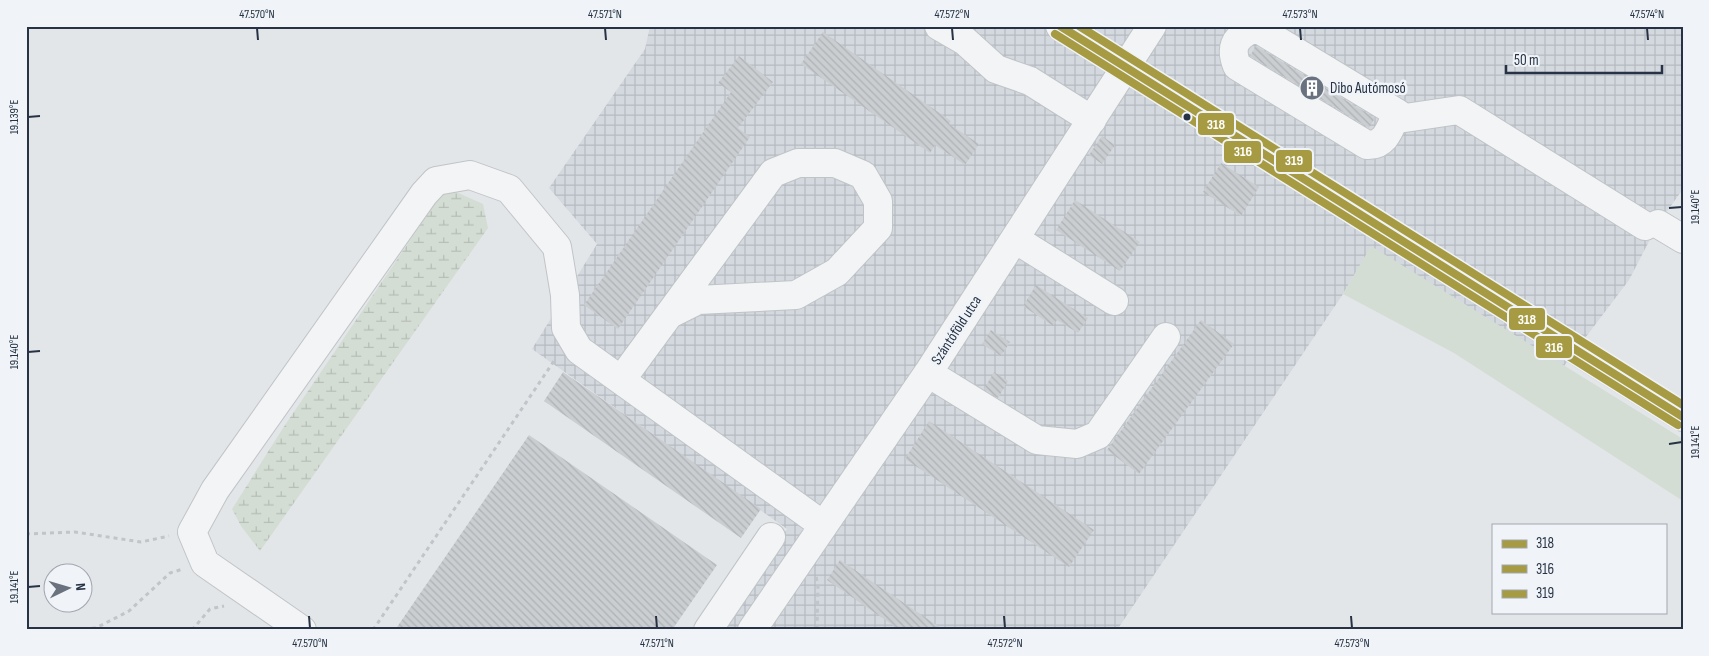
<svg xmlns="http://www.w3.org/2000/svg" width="1709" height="656" font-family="'Sofia Sans Condensed',sans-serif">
	<defs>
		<pattern id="industrial-grid" width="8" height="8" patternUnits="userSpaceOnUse" patternTransform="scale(1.25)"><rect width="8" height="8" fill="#d3d9df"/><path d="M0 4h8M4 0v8" fill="none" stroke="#b5bbc1"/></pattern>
		<pattern id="wetland-marsh" width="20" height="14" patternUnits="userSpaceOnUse" patternTransform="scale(1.25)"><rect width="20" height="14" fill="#d4ddd3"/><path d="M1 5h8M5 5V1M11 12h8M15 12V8" fill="none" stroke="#b6beb6"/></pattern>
		<pattern id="building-back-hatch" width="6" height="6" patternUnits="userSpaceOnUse" patternTransform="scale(1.25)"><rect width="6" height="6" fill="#cbced1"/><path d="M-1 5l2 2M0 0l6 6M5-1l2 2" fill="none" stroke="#aeb1b5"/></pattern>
	</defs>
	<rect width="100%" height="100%" fill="#e3e6e9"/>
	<path fill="url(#industrial-grid)" d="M 650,26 L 1683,26 L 1683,189 L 1658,224 L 1629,280 L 1564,366 L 1371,247 L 1343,294 L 1117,630 L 719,630 L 787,529 L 532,349 L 597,244 L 549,188 L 645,49 Z"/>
	<path fill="#d4ddd3" d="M 1371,246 L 1683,439 L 1683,501 L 1454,353 L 1343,294 Z"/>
	<path fill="url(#wetland-marsh)" d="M 454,191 L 483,204 L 488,228 L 260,551 L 241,526 L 232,509 L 283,428 L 442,193 Z"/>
	<path fill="url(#building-back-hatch)" d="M 823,32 L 951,121 L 949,124 L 979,144 L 965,165 L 935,145 L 930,153 L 801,64 Z
		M 1256,46 L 1375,118 L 1369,128 L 1250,56 Z
		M 739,56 L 773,82 L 738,128 L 750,137 L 618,329 L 584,305 L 731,92 L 718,83 Z
		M 1102,136 L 1115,145 L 1102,164 L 1089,155 Z
		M 1221,163 L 1259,187 L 1241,216 L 1203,192 Z
		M 1075,200 L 1140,242 L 1120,271 L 1056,230 Z
		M 1036,285 L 1088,318 L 1078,333 L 1057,320 L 1053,326 L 1023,306 Z
		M 1201,320 L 1234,344 L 1139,474 L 1107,450 Z
		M 991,330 L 1010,342 L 1001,356 L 982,344 Z
		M 563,372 L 761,509 L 741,538 L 544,401 Z
		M 994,372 L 1008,381 L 998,398 L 984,389 Z
		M 929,421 L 1094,530 L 1069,567 L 905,459 Z
		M 529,435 L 717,565 L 672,630 L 395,630 Z
		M 840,560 L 944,630 L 900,630 L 827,580 Z"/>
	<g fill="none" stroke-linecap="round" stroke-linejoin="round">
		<defs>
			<path id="minor" d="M 939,26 L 965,41 L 996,69 L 1030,81 L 1092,120
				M 1250,30 L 1260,30 L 1397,113 C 1390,128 1386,146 1367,145 L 1237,66 C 1230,48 1234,39 1250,30 Z
				M 1397,113 L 1405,118 L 1459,110 L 1645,226
				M 1658,224 L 1683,239
				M 1015,239 L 1114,301
				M 928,373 L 1037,440 L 1077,444 L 1098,435 L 1166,337
				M 621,380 L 773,173 L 798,163 L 835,163 L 863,175 L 878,201 L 878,228 L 837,272 L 796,295 L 698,300 L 672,313
				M 302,630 L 205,563 L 192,532 L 215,490 L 424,194 L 436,181 L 470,175 L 509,189 L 557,247 L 565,295 L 566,328 L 579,350 L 823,525
				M 708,630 L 771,537
				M 752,630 L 928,373 L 1152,26"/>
			<path id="major" d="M 1060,26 L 1683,417"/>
		</defs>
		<use href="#minor" stroke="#c1c4c7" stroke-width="30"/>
		<use href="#major" stroke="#bfc3c7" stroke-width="30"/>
		<path stroke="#c1c4c9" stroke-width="3" stroke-dasharray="4 4" stroke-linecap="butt" d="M 26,534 L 75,532 L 141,542 L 169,536
			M 816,577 L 818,584 L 817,630
			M 68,630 L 96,628 L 129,611 L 170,573 L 183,569
			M 192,630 L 210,609 L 224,606
			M 373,630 L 556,358"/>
		<use href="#minor" stroke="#f3f4f5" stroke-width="28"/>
		<use href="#major" stroke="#f6f7f7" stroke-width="28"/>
		<defs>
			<path id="bus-1" d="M 1060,26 L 1683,417"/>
			<path id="bus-2" d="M 1055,34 L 1678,425"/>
			<path id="bus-3" d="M 1079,26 L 1683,405"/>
		</defs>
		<use href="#bus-1" stroke="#f0f4f8" stroke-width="11"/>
		<use href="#bus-2" stroke="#f0f4f8" stroke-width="11"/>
		<use href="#bus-3" stroke="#f0f4f8" stroke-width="11"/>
		<use href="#bus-1" stroke="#a69b43" stroke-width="8"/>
		<use href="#bus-2" stroke="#a69b43" stroke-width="8"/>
		<use href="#bus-3" stroke="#a69b43" stroke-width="8"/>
	</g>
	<path fill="none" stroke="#273344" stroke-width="2" d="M 257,28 L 258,40M 605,28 L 606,40M 952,28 L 953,40M 1300,28 L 1301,40M 1647,28 L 1648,40M 28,117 L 40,116M 1669,208 L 1682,207M 28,352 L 40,351M 1669,444 L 1682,442M 28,587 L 40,586M 309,616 L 310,628M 656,616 L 657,628M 1004,616 L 1005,628M 1351,616 L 1352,628"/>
	<defs>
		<symbol id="building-disc" viewBox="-11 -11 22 22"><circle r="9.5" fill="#69727e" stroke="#f0f4f8"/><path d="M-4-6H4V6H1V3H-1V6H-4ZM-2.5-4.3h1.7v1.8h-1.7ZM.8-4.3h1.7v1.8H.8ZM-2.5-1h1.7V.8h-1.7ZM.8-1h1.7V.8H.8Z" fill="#fff"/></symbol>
	</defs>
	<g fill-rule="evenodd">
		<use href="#building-disc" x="1298" y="74" width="28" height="28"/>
	</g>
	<circle fill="#273344" stroke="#f0f4f8" stroke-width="2" cx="1187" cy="117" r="4.5"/>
	<g text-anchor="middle" stroke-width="5" stroke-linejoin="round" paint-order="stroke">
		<g font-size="15" fill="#273344" stroke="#f0f4f8" text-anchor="start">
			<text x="1330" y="93">Dibo Autómosó</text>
		</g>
		<g font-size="15" fill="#273344" stroke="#f0f4f8">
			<text transform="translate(956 330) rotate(-57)" y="5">Szántóföld utca</text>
		</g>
	</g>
	<g stroke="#f0f4f8" stroke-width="2">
		<rect x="1197" y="112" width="38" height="24" rx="5" fill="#a69b43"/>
		<rect x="1223" y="140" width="39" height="24" rx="5" fill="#a69b43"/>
		<rect x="1275" y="149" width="38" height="24" rx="5" fill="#a69b43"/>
		<rect x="1508" y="307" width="38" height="24" rx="5" fill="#a69b43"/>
		<rect x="1535" y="335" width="38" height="24" rx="5" fill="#a69b43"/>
	</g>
	<g font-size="14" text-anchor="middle" font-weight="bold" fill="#fff">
		<text x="1216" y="129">318</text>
		<text x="1243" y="156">316</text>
		<text x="1294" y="165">319</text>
		<text x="1527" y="324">318</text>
		<text x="1554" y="352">316</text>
	</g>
	<rect width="1709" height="656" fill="none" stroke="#f0f4f8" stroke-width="55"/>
	<rect x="1492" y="524" width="175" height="90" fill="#f0f4f8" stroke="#a0a7b0"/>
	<rect x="1502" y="540" width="25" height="8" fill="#a69b43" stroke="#a0a7b0"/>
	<text x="1536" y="548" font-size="15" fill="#273344">318</text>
	<rect x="1502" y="565" width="25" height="8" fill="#a69b43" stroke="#a0a7b0"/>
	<text x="1536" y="574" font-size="15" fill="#273344">316</text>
	<rect x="1502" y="590" width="25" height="8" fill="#a69b43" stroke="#a0a7b0"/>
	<text x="1536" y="598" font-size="15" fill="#273344">319</text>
	<g transform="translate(68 588) rotate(85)"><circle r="24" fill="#f0f4f8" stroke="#a0a7b0"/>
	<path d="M0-4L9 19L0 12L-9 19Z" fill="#69727e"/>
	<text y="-8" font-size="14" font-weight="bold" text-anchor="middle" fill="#273344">N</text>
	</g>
	<path d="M1506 65v8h156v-8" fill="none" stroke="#273344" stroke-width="2.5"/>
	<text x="1514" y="65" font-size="15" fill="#273344" stroke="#f0f4f8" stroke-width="4" paint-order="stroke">50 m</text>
	<rect x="28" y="28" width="1654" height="600" fill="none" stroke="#273344" stroke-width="2"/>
	<g font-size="12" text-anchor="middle" fill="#273344">
		<text x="257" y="18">47.570°N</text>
		<text x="605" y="18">47.571°N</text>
		<text x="952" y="18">47.572°N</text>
		<text x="1300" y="18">47.573°N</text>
		<text x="1647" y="18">47.574°N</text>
		<text transform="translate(14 117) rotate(-90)" y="4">19.139°E</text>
		<text transform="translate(1695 207) rotate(-90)" y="4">19.140°E</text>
		<text transform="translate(14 352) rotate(-90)" y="4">19.140°E</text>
		<text transform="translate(1695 442) rotate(-90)" y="4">19.141°E</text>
		<text transform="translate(14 587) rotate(-90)" y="4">19.141°E</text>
		<text x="310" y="647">47.570°N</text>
		<text x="657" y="647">47.571°N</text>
		<text x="1005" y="647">47.572°N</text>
		<text x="1352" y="647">47.573°N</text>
	</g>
</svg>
